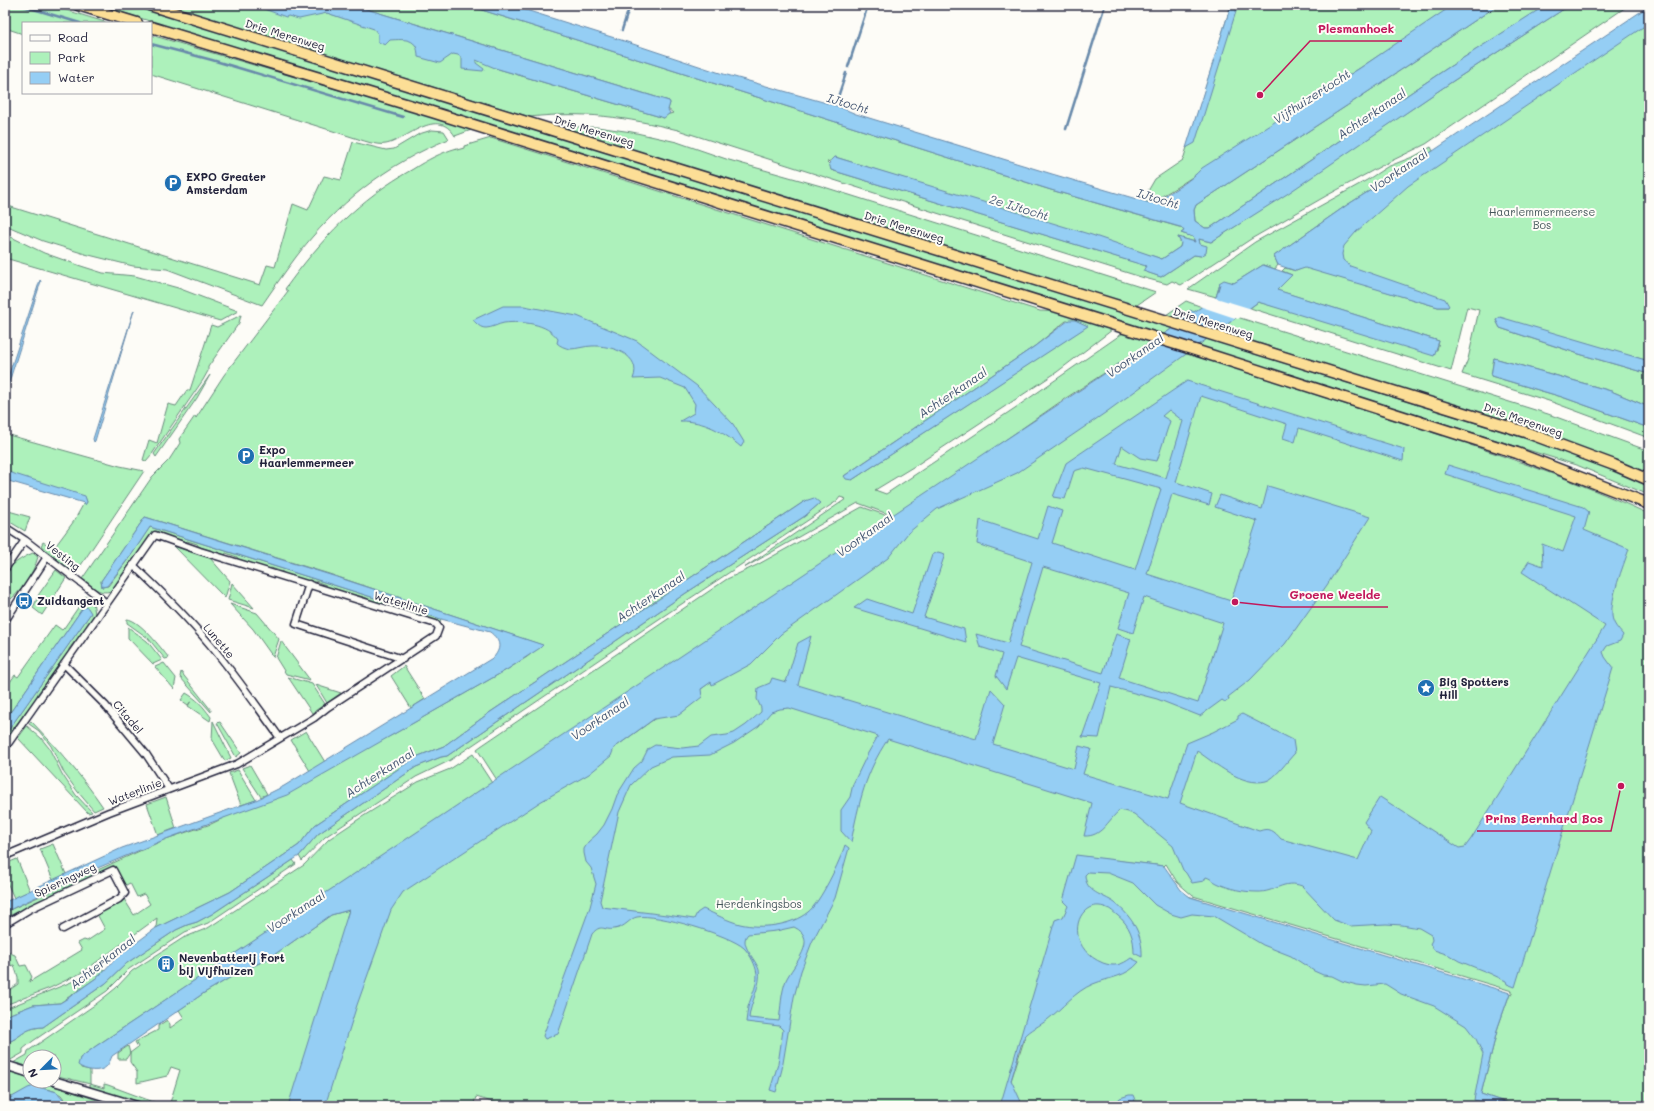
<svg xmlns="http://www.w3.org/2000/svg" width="1654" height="1111" font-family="Mali,sans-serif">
	<rect width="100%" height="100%" fill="#fdfcf7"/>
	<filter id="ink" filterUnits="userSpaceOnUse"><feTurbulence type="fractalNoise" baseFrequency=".025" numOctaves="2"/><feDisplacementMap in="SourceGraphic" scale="8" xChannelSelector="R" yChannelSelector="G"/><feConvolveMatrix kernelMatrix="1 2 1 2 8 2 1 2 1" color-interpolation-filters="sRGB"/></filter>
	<g filter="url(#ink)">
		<path fill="#adf1bb" stroke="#688a7b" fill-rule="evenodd" d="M 5,5 L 50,5 L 108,23 L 23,23 L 23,34 L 5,28 Z
			M 99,5 L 132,5 L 1173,328 L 1162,335 L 351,85 Z
			M 166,5 L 271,5 L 327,13 L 404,36 L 413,42 L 418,48 L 444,50 L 495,63 L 495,68 L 664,118 L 666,115 L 673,113 L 668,109 L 670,103 L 669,101 L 353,5 L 466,5 L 1051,190 L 1179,227 L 1181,227 L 1184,231 L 1181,233 L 1193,237 L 1195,242 L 1178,237 L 1181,243 L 1180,247 L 1162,259 L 835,157 L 833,160 L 827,162 L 831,166 L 831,170 L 1147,266 L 1144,271 L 1161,277 L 1194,255 L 1201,256 L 1199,239 L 1211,242 L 1287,193 L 1453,81 L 1570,5 L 1629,5 L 1426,144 L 1383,165 L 1326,196 L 1251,239 L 1181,285 L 1172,281 L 1167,284 L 1141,277 L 940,214 L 678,130 C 625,117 585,111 530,117 Z
			M 1231,5 L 1455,5 L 1360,68 L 1177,187 L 1152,202 L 1146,202 L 1148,191 L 1155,179 L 1183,160 Z
			M 1498,5 L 1547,5 L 1446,69 L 1210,228 L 1205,228 L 1195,221 L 1194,210 L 1196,205 C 1297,138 1398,73 1498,5 Z
			M 1649,20 L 1649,361 L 1496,320 L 1500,328 L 1579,354 L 1649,374 L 1649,407 L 1611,391 L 1494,358 L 1491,376 L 1562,397 L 1649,428 L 1649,438 L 1552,402 L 1462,374 L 1468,359 L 1479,310 L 1467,307 L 1451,371 L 1250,308 L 1258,302 L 1437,350 L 1439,341 L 1276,290 L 1292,275 L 1282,271 L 1285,268 L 1296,271 L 1305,267 L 1438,307 L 1448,307 L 1327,263 L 1374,204 Z
			M 151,35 L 411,111 L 438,117 L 474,129 L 455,136 C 437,106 407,140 386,144 C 376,146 362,140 352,137 L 151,74 Z
			M 563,127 L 597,127 L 632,132 L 677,142 L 729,160 L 821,186 L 1156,292 L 1134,307 L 779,197 Z
			M 432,130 L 444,131 L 449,139 C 388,163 335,205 296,257 C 284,273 273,289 262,305 L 167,269 L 133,266 L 85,254 L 43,241 L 5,225 L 5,205 L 260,285 L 267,265 L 275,267 L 293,204 L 308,210 L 324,176 L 341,180 L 353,142 L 386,150 L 394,149 L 419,134 Z
			M 491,138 L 1040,311 L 1066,312 L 1112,330 L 1057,372 L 918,464 L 875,490 L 886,494 L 1015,408 L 1123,333 L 1152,342 L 1063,400 L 998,445 L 1188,353 L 1412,426 L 1418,423 L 1432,428 L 1431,432 L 1443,436 L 1444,433 L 1470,441 L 1470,445 C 1531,465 1590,487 1649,514 L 1649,1106 L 1516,1106 L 1481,1094 L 1498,1027 L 1510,993 L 1512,994 L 1512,991 L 1193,896 L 1177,882 L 1166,864 L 1164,866 L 1078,856 L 1074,883 L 1097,864 L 1501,1006 L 1476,1097 L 1503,1106 L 1003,1106 L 1063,918 L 1001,1106 L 505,1106 L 476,1097 L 473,1106 L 169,1106 L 180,1070 L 171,1067 L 167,1076 L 137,1083 L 137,1072 L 130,1062 L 130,1053 L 126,1059 L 118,1059 L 118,1053 L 128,1046 L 130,1053 L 138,1047 L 135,1042 L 158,1030 L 158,1026 L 167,1020 L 170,1024 L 170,1028 L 184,1018 L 179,1010 L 204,993 L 238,973 L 268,959 L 331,915 L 349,910 L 346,919 L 614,748 L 657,717 L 701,689 L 781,630 L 915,524 L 858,503 L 744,568 L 846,499 L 840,497 L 837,501 L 656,621 L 449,761 L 416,777 L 369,808 L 325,837 L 302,861 L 299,856 L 318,834 L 416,767 L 441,757 L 447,756 L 686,593 L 805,516 L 820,503 L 805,501 L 489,713 L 444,746 L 416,757 L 315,825 L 299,845 L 230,892 L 156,928 L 157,918 L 83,972 L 50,988 L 5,1005 L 5,993 L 18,984 L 18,977 L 14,965 L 9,966 L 8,959 L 5,958 L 5,951 L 15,955 L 20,966 L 26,965 L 32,977 L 29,982 L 82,950 L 78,943 L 84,940 L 87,941 L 105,929 L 98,916 L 99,914 L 124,899 L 134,915 L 150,904 L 144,894 L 137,897 L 130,883 L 124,886 L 115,868 L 18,913 L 17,912 L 5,918 L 5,912 L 166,839 L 211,824 L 392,735 L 508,669 L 527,657 L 542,645 L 329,574 L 145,517 L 101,581 L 102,587 L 108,586 L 132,554 L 150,527 L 441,619 L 440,621 L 437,622 L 421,615 L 419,616 L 407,612 L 406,610 L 395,607 L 394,608 L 368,600 L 367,598 L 356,595 L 354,596 L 327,588 L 326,585 L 315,581 L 313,583 L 284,574 L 283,572 L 271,568 L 269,569 L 238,559 L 237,557 L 226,553 L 225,555 L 199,547 L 197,544 L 187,541 L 186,542 L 154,532 L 112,591 C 96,595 94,585 82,579 L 152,477 L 169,460 L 180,443 L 179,439 L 195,416 L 196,418 L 224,375 L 288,291 L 285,289 C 321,239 359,199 413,169 C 427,160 440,153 457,148 L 457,150 L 464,148 L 464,146 ZM 1066,321 L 1079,323 L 1087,326 L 852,480 L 844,476 L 1035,346 Z
			M 1431,147 L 1433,151 L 1347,205 L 1274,256 L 1278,265 L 1275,269 L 1263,265 L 1234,283 L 1225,281 L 1220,284 L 1216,297 L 1188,289 L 1255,242 L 1367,180 L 1387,167 L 1415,156 Z
			M 5,234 L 44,253 L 81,266 L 103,273 L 135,276 L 178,288 L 238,311 L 220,321 L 5,258 Z
			M 1186,301 L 1202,307 L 1184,319 L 1166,315 Z
			M 241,315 L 239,323 L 208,367 L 208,371 L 203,380 L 152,454 L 146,461 L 143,460 L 149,440 L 157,443 L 168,404 L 176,406 L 187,390 L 190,390 L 211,325 L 217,327 Z
			M 1237,317 L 1548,414 L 1649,451 L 1649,474 L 1602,455 L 1219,330 Z
			M 1207,339 L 1556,448 L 1649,485 L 1649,495 L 1579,466 L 1197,346 Z
			M 210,375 L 197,398 L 156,457 L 154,454 Z
			M 5,434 L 120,466 L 144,471 L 75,574 L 41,546 L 43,542 L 54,548 L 74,521 L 84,503 L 85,505 L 87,502 L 85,497 L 5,473 Z
			M 862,507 L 891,517 L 497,780 L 477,749 L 481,746 L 727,579 L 757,565 Z
			M 5,510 L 30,517 L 25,531 L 5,519 Z
			M 174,546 L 210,558 L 230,581 L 225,598 Z
			M 33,553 L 38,557 C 33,574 21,594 5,603 C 5,595 4,585 5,577 C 7,566 23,557 33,553 Z
			M 56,570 L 66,578 L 42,615 L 33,608 L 39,594 Z
			M 232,583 L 254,608 L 228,600 Z
			M 86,596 L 93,601 L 95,614 L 77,642 L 75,641 L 69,649 L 69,653 L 45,688 L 42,688 L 38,693 L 38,696 L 12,730 L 13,733 L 5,744 L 5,735 L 91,613 L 82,609 L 5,720 L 5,689 L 15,675 L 18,677 L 55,625 L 62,630 L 64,628 Z
			M 230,604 L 257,613 L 279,639 L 273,657 L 253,629 Z
			M 127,619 C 140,620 161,648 169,658 L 165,659 L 148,638 L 127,623 Z
			M 128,627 L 147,641 L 162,660 L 153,664 L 128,638 Z
			M 281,641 L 310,680 L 286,674 L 276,658 Z
			M 164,663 L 176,678 L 174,689 L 155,667 Z
			M 404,666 L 425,699 L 411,708 L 391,676 Z
			M 181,672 L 211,710 L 211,712 L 180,677 Z
			M 288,677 L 312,684 L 325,704 L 312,713 Z
			M 316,685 L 341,693 L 327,703 Z
			M 186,693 C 198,700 202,705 211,717 L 210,721 L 188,706 L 191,701 L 188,705 L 181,700 Z
			M 31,721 C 57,748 82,776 103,807 L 94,811 L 78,792 L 64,773 L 51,746 L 39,731 L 29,724 Z
			M 213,721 L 231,758 L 225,761 L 212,739 Z
			M 220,722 L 241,753 L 236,757 L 217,723 Z
			M 27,726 L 41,738 L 49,748 L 62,774 L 76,795 L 92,812 L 88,813 L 18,738 Z
			M 306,731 L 325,762 L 310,771 L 291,740 Z
			M 473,754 L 492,783 L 96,1046 L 80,1058 L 81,1068 L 90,1070 L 90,1084 L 104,1088 L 104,1084 L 108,1085 L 159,1104 L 159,1106 L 148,1106 L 90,1088 L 90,1084 L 54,1075 L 54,1057 L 30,1057 L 30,1068 L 24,1066 L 24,1065 L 13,1063 L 27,1055 L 28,1051 L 96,1004 L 116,988 L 132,971 L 183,938 L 208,928 L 304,865 L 329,839 L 362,817 L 418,782 L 450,769 Z
			M 250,765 L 267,794 L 261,797 L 242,768 Z
			M 238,770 L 256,800 L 241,805 L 229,773 Z
			M 166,797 L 176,828 L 158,835 L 147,804 Z
			M 53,844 L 66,874 L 53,880 L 40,849 Z
			M 17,859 L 30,891 L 14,898 L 5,878 L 5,864 Z
			M 293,860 L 296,864 L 208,923 L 185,932 L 129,969 L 107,991 L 33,1041 L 23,1049 L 23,1053 L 9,1061 L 5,1060 L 5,1043 C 22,1038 22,1028 43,1027 L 106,983 L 127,963 L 176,930 L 187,925 L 197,922 L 212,914 Z
			M 97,967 L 106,970 L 99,976 L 60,1003 L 33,1005 L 5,1016 L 5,1009 L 86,976 Z
			M 12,1072 L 30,1078 L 30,1081 L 38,1081 L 116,1106 L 96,1106 L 80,1101 L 78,1106 L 69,1106 L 61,1095 L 54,1091 L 34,1086 L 5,1101 L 5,1078 Z"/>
		<path fill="#95cef4" stroke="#6789aa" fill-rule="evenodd" d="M 253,5 L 353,5 L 669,101 L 670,103 L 668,110 L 670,113 L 664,118 L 495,68 L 476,60 L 476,63 L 484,69 L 483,71 L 462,69 L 462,58 L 458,55 L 453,54 L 440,63 L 418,57 C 418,38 406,39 390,40 L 385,45 L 378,42 L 378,34 L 374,29 L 327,13 L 299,19 L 288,16 L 286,17 Z
			M 466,5 L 510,5 L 621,40 L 720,73 L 837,106 L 856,114 L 1052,174 L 1150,203 C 1166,196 1191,181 1202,168 L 1360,68 L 1453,5 L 1498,5 C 1398,73 1297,138 1196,205 L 1194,210 L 1195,221 L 1205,228 L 1210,228 L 1446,69 L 1546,5 L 1570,5 L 1453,81 L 1287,194 L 1211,242 L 1199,239 L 1200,244 L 1207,246 L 1206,253 L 1201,256 L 1194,255 L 1161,277 L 1143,271 L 1146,266 L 831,170 L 829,163 L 835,157 L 1092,235 L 1162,259 L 1180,247 L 1181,243 L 1178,237 L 1195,242 L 1193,237 L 1181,233 L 1184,231 L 1181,227 L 1180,227 L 1051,190 Z
			M 1231,5 L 1238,5 L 1195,143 L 1186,148 Z
			M 1649,6 L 1649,23 L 1408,186 L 1356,232 L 1344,246 L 1342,254 L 1343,260 L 1350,266 L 1445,299 L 1449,306 L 1448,307 L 1438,307 L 1305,268 L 1296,271 L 1278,265 L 1274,256 L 1347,205 L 1433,151 Z
			M 1263,265 L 1292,275 L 1277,290 L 1439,341 L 1434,356 L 1258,302 L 1105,413 L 1017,473 L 937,509 L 908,533 L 888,558 L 781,634 L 751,664 L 712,685 L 711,682 L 701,689 L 702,697 L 679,715 L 654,719 L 614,748 L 611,756 L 589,774 L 540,802 L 403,892 L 391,910 L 357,1005 L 325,1106 L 288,1106 L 349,910 L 331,915 L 268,959 L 238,973 L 204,993 L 112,1056 C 111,1059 109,1063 107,1066 C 101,1073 85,1071 78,1065 L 80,1058 L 96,1046 L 1173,328 L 1189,315 L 1190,310 L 1194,312 L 1216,297 L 1220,284 L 1219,283 L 1224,280 L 1234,283 Z
			M 40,280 L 41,281 L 5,395 L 5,386 Z
			M 503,306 L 524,306 L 577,316 L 637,341 L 697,386 L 733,424 L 744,442 L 741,447 C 722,431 705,421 680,421 L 694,413 L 695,404 L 685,388 L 660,378 L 633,379 C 643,355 611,345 592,346 C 585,346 577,349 570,349 C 565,348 560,346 557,343 L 558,339 C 547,323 522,321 504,323 C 498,324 492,328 486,328 C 480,328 477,324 473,320 Z
			M 134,310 L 95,441 L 94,442 L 93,439 Z
			M 1500,317 L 1649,361 L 1649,374 L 1579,354 L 1500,328 L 1496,320 Z
			M 1069,320 L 1075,320 L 1088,326 L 852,480 L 846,479 L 844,476 L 1035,346 Z
			M 1494,358 L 1611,391 L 1649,407 L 1649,428 L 1562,397 L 1491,376 Z
			M 1187,381 L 1404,449 L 1403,461 L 1299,428 L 1295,442 L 1283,438 L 1287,424 L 1201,396 L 1176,482 L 1212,494 L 1209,505 L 1172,494 L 1147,574 L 1231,601 L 1257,521 L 1215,507 L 1220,495 L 1262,509 L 1268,486 L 1370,517 L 1327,585 L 1285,644 L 1250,680 L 1228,697 L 1229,700 L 1225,702 L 1222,700 L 1200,716 L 1157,699 L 1111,687 L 1099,738 L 1082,737 L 1101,683 L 1016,658 L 1006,689 L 996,676 L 1002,654 L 980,647 L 976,634 L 1008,643 L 1032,562 L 977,544 L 980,520 L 1038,539 L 1048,506 L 1062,511 L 1052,543 L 1135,570 L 1161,489 L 1084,468 L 1074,471 L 1065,499 L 1053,497 L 1066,463 ZM 1169,410 L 1183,421 L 1166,478 L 1116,464 L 1122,446 L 1140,458 L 1157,461 L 1170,421 L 1162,416 ZM 1043,567 L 1129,593 L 1118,628 L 1133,633 L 1144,597 L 1223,623 L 1198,703 L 1119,678 L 1131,639 L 1116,634 L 1103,673 L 1019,647 Z
			M 1448,465 L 1583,507 L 1589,512 L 1584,530 L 1629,549 C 1623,567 1610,598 1612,616 C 1613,624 1618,629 1623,635 L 1620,641 L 1607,646 L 1603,652 L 1605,657 L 1613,668 L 1515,987 L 1507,984 L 1506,981 L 1489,973 L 1459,961 L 1449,955 L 1434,950 L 1430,944 L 1432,940 L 1431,935 L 1419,928 L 1402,925 L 1386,924 L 1350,926 L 1334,920 L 1302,886 C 1283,879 1275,893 1257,892 C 1244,892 1229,889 1217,883 C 1213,881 1210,878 1206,877 L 1204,881 L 1192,883 L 1186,873 L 1183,870 L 1173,846 L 1134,814 L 1120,810 C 1107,821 1102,837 1084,836 L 1092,803 L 888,739 C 865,773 859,803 851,842 L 841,831 L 841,810 L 850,797 L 853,784 L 868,753 L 878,736 L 789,708 L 780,709 L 771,712 L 759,726 L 734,743 L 710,755 L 672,757 L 651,766 L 631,785 L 619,812 L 600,901 L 602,907 C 633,911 663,914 694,919 L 697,913 L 703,909 C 715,914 728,921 740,924 C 761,929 791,926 808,912 C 820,903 840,861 845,845 L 849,848 L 835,898 L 812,942 L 801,971 L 794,997 L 782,1069 L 776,1092 L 770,1090 L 778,1064 L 783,1030 L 779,1026 L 746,1022 C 747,1017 747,1012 748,1007 C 751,996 760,981 756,969 C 754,962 749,953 744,948 C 730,935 656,913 637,917 C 630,918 625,928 614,929 C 604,931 601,923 592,934 L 558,1034 L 545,1039 L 543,1036 L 590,907 L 596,884 L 591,868 L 586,862 L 584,853 L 584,849 L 588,842 L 597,834 L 604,825 L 612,809 L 617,795 L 634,768 L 642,761 L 648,749 L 655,745 L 682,748 L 699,746 L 711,737 L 727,735 L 734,733 L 746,725 L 761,712 L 761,708 L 757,699 L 758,688 L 770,683 L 772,678 L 786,682 L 798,643 L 811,636 L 798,685 L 976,739 L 991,689 L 1005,704 L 993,744 L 1074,769 L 1079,746 L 1091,749 L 1083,774 L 1168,799 L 1187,743 L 1213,732 L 1238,719 L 1238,716 L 1242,714 L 1293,740 L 1295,753 C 1288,760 1275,779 1266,781 C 1242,787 1215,763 1197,751 L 1180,803 L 1259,831 C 1270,827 1274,831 1281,839 L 1358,860 L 1371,831 L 1364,822 L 1380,797 L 1459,848 L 1465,847 L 1471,839 L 1605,626 L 1522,572 L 1529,561 L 1543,566 L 1542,544 L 1563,552 L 1576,516 L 1445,474 ZM 794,927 C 820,939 793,965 786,980 C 781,993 781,1007 779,1021 L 749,1018 C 750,1003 762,984 759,970 C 756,959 738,944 748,934 L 776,931 Z
			M 5,471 L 85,496 L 87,502 L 85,505 L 84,503 L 5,480 Z
			M 814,498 L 820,503 L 805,516 L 686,593 L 447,756 L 441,757 L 416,767 L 318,834 L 299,856 L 212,914 L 197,922 L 187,925 L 176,930 L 127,963 L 106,983 L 43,1027 C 22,1028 22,1038 5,1043 L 5,1016 L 33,1005 L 60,1003 L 68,998 L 99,976 L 116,958 L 156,928 L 230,892 L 299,845 L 315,825 L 416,757 L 444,746 L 489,713 L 805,501 Z
			M 145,517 L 340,578 L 543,645 L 540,648 L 508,669 L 287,795 L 166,839 L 88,872 L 5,912 L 5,902 L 122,848 L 256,800 L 284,786 L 494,657 C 502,647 500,640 490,632 L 441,619 L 150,527 L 132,554 L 107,586 L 102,587 L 101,581 Z
			M 938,552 L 945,554 L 924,617 L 964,629 L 966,642 L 854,608 L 867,599 L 912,614 L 932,555 Z
			M 85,607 L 88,608 L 91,613 L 5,735 L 5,720 L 82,609 Z
			M 1076,855 L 1164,866 L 1181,890 L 1190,897 L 1510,993 L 1498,1027 L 1481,1094 L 1516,1106 L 1494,1106 L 1474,1100 L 1483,1054 L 1476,1039 L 1466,1026 L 1434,1006 L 1401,994 L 1385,984 L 1366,986 L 1357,985 L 1342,981 L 1332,976 L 1323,975 L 1314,971 L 1291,956 L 1263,945 L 1214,916 L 1192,914 L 1181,917 L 1171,914 L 1155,905 L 1133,883 L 1108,873 L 1088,872 L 1085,875 C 1086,893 1102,894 1115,903 C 1132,917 1143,934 1142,957 L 1134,953 C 1134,938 1130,925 1117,915 C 1114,913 1111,909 1107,908 C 1077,895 1061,946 1103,963 C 1114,967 1122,965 1131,958 L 1139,962 C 1127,977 1110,977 1093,984 C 1074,992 1063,1008 1047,1020 C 1041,1025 1030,1030 1025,1036 C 1021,1042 1014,1072 1011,1080 L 1023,1106 L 1000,1106 L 1055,920 L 1063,917 L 1068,906 L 1063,901 Z
			M 34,1086 L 57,1092 L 69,1106 L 5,1106 L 5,1101 L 28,1088 Z
			M 1129,1095 L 1133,1095 L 1135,1100 L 1131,1106 L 1113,1106 L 1120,1098 Z"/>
		<path fill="#fdfcf7" d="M 1213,297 L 1252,309 L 1238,319 L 1199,306 Z"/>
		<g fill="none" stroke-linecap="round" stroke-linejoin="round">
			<path stroke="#6789aa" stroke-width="2.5" d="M 20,5 L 80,23
				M 622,30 L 629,8
				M 151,44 L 212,60 L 403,117
				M 848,67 L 868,5
				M 838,97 L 846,73
				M 1066,129 L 1105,5"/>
			<defs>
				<path id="minor" d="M 5,527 L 25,540 L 98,596 L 106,603
					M 133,565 C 161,591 188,618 212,647 C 236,676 258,707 280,738
					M 5,569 L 25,540
					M 309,584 L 296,624 L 403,659
					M 5,621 L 47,557
					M 64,664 L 105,705 L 146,754 L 169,789
					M 5,748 L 155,535 L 200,551 L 436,624 L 439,628 L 436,636 L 328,707 L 314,718 L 237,764 L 109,812 L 5,856
					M 5,924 L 30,909 L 113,870 L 125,893 L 119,899 L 63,929"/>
				<path id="tertiary" d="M 5,1065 L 30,1073
					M 54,1081 L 137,1106"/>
				<path id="trunk" d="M 78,5 L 137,23
					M 149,5 L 1525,432 L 1614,465 L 1649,480
					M 151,27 L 432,112 L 1198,351 L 1517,453 L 1649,504"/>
			</defs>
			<use href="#minor" stroke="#22223b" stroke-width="9"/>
			<use href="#tertiary" stroke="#22223b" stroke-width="11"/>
			<use href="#trunk" stroke="#22223b" stroke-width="13"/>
			<use href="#minor" stroke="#fdfcf7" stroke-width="6"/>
			<use href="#tertiary" stroke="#fdfcf7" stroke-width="8"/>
			<use href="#trunk" stroke="#fcde96" stroke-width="10"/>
		</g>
	</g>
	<defs>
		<symbol id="parking-disc" viewBox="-11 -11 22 22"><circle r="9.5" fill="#1f6fb2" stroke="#fdfcf7"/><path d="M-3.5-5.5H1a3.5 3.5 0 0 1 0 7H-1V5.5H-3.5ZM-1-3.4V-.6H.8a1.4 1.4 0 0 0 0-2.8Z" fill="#fff"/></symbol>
		<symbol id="bus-disc" viewBox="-11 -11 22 22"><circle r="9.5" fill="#1f6fb2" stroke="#fdfcf7"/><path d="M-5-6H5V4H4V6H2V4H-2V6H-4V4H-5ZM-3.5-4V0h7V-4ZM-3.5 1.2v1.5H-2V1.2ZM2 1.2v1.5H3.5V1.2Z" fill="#fff"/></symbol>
		<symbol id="sight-disc" viewBox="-11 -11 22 22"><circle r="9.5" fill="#1f6fb2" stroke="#fdfcf7"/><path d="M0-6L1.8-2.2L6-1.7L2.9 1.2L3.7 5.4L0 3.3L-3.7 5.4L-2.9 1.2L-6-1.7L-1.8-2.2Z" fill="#fff"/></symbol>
		<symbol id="building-disc" viewBox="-11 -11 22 22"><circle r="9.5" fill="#1f6fb2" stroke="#fdfcf7"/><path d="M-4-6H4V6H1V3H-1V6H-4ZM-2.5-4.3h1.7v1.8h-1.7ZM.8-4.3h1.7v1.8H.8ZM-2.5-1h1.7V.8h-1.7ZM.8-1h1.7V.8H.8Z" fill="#fff"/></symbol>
	</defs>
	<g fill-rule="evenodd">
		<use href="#parking-disc" x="163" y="173" width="20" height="20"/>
		<use href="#parking-disc" x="236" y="446" width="20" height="20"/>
		<use href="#bus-disc" x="14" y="591" width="20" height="20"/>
		<use href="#sight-disc" x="1416" y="678" width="20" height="20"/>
		<use href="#building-disc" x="156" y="954" width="20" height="20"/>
	</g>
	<g text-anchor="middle" stroke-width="4" stroke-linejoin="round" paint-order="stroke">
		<g font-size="11" fill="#22223b" stroke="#fdfcf7">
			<text transform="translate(285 35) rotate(17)" y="4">Drie Merenweg</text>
			<text transform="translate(594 131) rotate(17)" y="4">Drie Merenweg</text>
			<text transform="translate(904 227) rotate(17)" y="4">Drie Merenweg</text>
			<text transform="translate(1213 323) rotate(17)" y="4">Drie Merenweg</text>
			<text transform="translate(1523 420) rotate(19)" y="4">Drie Merenweg</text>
			<text transform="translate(63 556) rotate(38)" y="4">Vesting</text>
			<text transform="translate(401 603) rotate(17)" y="4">Waterlinie</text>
			<text transform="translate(219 641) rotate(50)" y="4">Lunette</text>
			<text transform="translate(128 717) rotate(50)" y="4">Citadel</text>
			<text transform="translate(135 792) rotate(-21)" y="4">Waterlinie</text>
			<text transform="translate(65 880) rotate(-25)" y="4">Spieringweg</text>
		</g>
		<g font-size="11" font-weight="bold" fill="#22223b" stroke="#fdfcf7" text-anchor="start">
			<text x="186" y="181">EXPO Greater<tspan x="186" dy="13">Amsterdam</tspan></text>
			<text x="259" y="454">Expo<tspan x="259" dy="13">Haarlemmermeer</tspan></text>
			<text x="37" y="605">Zuidtangent</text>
			<text x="1439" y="686">Big Spotters<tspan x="1439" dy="13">Hill</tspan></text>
			<text x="179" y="962">Nevenbatterij Fort<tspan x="179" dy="13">bij Vijfhuizen</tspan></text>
		</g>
		<g font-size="11" fill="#45565b" stroke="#fdfcf7">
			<text x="1542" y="216">Haarlemmermeerse<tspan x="1542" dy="13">Bos</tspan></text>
			<text x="759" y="908">Herdenkingsbos</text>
		</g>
		<g font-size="12" font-style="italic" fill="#445672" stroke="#fdfcf7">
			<text transform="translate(1312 97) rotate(-33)" y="4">Vijfhuizertocht</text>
			<text transform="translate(848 104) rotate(17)" y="4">IJtocht</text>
			<text transform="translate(1372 114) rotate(-34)" y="4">Achterkanaal</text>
			<text transform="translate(1399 171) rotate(-34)" y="4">Voorkanaal</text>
			<text transform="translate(1158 199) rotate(17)" y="4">IJtocht</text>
			<text transform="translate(1019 208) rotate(17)" y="4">2e IJtocht</text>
			<text transform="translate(1135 356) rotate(-35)" y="4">Voorkanaal</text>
			<text transform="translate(953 393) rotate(-34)" y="4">Achterkanaal</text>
			<text transform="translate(865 535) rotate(-36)" y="4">Voorkanaal</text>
			<text transform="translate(651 597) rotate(-34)" y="4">Achterkanaal</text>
			<text transform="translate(600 719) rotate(-34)" y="4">Voorkanaal</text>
			<text transform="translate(380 773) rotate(-33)" y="4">Achterkanaal</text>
			<text transform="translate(296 912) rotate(-33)" y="4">Voorkanaal</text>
			<text transform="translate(103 962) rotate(-38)" y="4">Achterkanaal</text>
		</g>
	</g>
	<path fill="none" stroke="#c2185b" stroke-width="1.5" d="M1260 95L1310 41H1402M1235 602L1282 607H1388M1621 786L1611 831H1477"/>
	<g fill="#c2185b" stroke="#fdfcf7" stroke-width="1.5">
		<circle cx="1260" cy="95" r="4"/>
		<circle cx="1235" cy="602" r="4"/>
		<circle cx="1621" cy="786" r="4"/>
	</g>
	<g font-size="12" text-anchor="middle" font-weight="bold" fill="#c2185b" stroke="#fdfcf7" stroke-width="4" stroke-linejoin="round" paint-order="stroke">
		<text x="1356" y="33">Plesmanhoek</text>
		<text x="1335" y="599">Groene Weelde</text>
		<text x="1544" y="823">Prins Bernhard Bos</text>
	</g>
	<rect width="1654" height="1111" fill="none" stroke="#fdfcf7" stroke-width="20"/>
	<rect x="10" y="10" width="1634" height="1091" fill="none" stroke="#22223b" stroke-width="1.5" filter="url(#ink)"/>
	<rect x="22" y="22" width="130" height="72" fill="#fdfcf7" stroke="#a5a5ac"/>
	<rect x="30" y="35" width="20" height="6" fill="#fdfcf7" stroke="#a5a5ac"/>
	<text x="58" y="42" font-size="12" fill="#22223b">Road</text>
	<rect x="30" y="52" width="20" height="12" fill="#adf1bb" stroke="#a5a5ac"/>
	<text x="58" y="62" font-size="12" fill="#22223b">Park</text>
	<rect x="30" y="72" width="20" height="12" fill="#95cef4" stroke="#a5a5ac"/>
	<text x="58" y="82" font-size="12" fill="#22223b">Water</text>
	<g transform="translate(42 1069) rotate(246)"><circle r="19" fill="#fdfcf7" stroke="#a5a5ac"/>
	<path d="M0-3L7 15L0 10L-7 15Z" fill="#1f6fb2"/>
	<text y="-6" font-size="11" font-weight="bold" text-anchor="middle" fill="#22223b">N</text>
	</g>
</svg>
